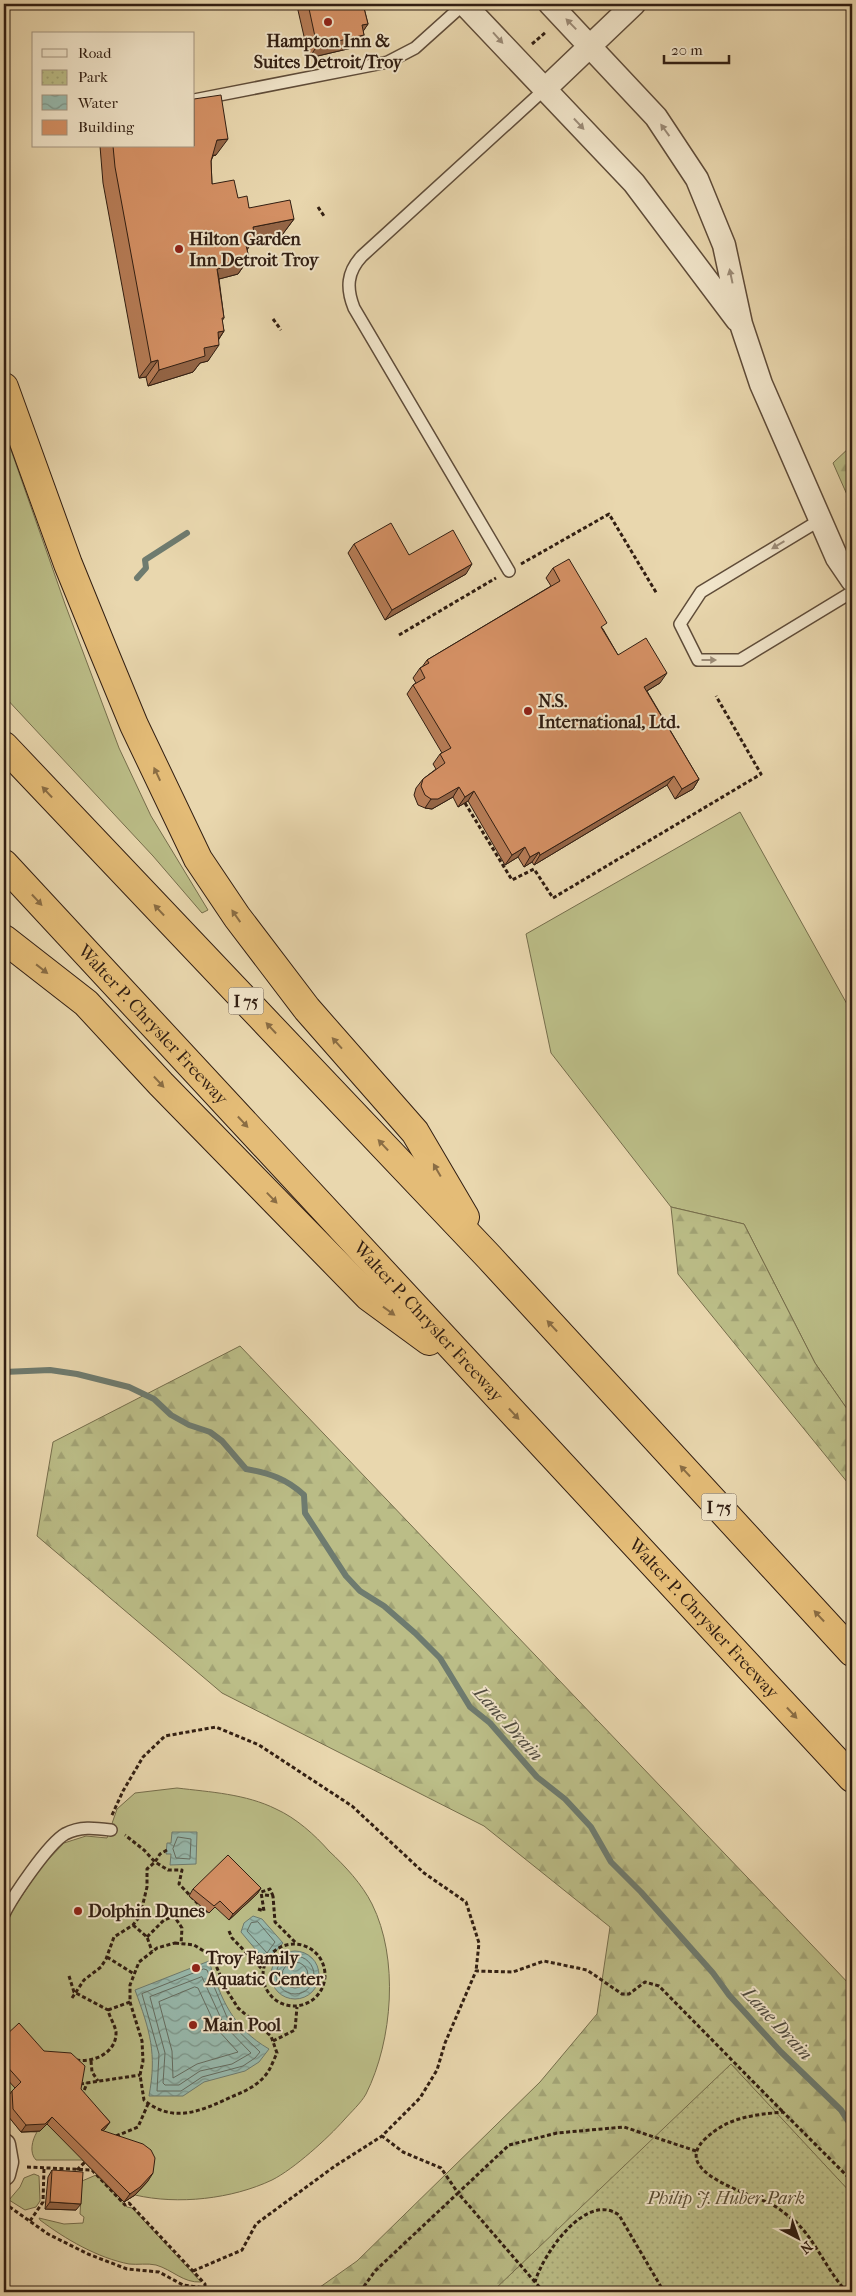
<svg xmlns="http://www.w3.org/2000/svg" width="856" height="2296" font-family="'IM FELL French Canon',serif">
	<defs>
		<pattern id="forest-firs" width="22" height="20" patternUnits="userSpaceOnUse" patternTransform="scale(1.25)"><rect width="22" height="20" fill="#bbbd87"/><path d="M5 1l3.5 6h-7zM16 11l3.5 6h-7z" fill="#a1a274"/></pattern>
		<pattern id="park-dots" width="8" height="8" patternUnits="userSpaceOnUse" patternTransform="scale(1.25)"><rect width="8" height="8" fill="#bbbd87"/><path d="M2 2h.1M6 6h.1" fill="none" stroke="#a1a274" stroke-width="1.8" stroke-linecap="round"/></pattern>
		<pattern id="water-waves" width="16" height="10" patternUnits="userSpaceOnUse" patternTransform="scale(1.25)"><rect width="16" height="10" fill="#97b9ad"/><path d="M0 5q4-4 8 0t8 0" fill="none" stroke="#7c968b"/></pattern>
	</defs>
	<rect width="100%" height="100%" fill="#e9d7ae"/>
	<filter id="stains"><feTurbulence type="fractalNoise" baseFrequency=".004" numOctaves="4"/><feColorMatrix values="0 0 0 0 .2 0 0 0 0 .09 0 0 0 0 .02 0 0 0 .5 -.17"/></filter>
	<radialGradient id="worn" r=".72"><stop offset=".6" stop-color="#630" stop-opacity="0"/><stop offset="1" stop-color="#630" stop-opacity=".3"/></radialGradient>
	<path fill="#bbbd87" stroke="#766e4c" d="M 4,430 L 65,604 L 119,748 L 151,816 L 208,910 L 202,913 L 153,856 L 4,696 Z
		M 740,812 L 852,1013 L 852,1416 L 815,1363 L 744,1224 L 671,1207 L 551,1053 L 526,934 Z
		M 177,1788 C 210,1792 246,1794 276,1809 C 296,1818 315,1835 329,1851 C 345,1866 362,1884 372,1904 C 399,1958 393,2040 366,2094 C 361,2103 351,2112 344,2120 C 328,2138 294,2169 272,2180 C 232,2199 178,2205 135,2195 L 124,2202 L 82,2160 L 36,2160 C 29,2153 32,2140 37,2132 L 21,2132 L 8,2116 L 7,2100 L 4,2103 L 4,1923 L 41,1867 L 64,1843 L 86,1836 L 107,1838 L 117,1809 L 135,1793 Z
		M 34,2174 L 39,2176 L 40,2201 L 36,2207 L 25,2210 L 9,2200 L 20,2187 L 24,2178 Z
		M 96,2175 L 127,2207 L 132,2208 L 201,2282 C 183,2283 173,2270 156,2265 C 147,2263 138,2265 129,2264 C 98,2258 65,2239 40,2220 L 39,2218 L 64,2224 L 83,2223 L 84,2217 L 80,2214 L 82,2181 Z"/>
	<path fill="url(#forest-firs)" stroke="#766e4c" d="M 852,445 L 852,506 L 833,463 Z
		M 671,1207 L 744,1224 L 815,1363 L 852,1416 L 852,1488 L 678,1274 Z
		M 240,1346 L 852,1987 L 852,2292 L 313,2292 L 357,2261 L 540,2082 L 597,2014 L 610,1927 L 484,1826 L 222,1693 L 37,1536 L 53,1442 Z"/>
	<path fill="url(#park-dots)" stroke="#766e4c" d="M 731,2064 L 852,2194 L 852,2292 L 492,2292 Z"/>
	<path fill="url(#water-waves)" stroke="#6e7b6f" d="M 172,1832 L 197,1832 L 196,1864 L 170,1865 L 171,1854 L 166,1854 L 167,1843 L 171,1843 Z
		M 253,1916 L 262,1919 L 283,1943 L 266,1962 L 241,1932 L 244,1923 Z
		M271 1975a24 24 0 1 1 48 0a24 24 0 1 1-48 0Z
		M 209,1961 C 221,2000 233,2028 269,2049 L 259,2062 L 245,2071 L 204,2082 L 183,2096 L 149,2096 C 157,2053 150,2031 135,1990 Z"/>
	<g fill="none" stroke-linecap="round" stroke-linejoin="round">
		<path stroke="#646c60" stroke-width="1" d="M 178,1837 L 191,1839 L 190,1859 L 176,1858 L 173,1849 Z
			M 258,1922 L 275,1942 L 267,1953 L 247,1931 L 251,1923 Z
			M276 1975a19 19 0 1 1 38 0a19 19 0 1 1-38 0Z
			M282 1975a13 13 0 1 1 26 0a13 13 0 1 1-26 0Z
			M 204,1969 L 207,1970 L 229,2022 L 260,2052 L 255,2058 L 243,2066 L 202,2077 L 181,2091 L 157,2091 L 159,2054 L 142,1994 Z
			M 202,1977 L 224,2025 L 251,2053 L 232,2064 L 200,2071 L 179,2085 L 165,2085 L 163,2083 L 165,2053 L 150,1997 Z
			M 195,1987 L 198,1988 L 217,2029 L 238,2052 L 197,2064 L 173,2078 L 172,2051 L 159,2002 Z"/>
		<path stroke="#6e7b6f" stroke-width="6" d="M 137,578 L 146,568 L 145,560 L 187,533
			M 4,1372 L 50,1370 L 77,1374 L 129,1387 L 154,1399 L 171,1415 L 189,1425 L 210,1432 L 222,1441 L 246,1469 C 269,1473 287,1479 304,1495 L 305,1513 L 346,1576 L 360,1591 L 384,1606 L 415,1633 L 440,1658 L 470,1707 L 490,1723 L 537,1777 L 565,1799 L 591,1827 L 611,1862 L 641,1892 L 713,1973 L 729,1995 L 781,2052 L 841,2110 L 852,2127"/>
		<defs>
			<path id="service" d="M 194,100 L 388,62 L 415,48 L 464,4
				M 820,520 L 701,592 L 680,624 L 698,660 L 740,660 L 852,592
				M 509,571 L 354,308 C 346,288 347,272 362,256 L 546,88
				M 4,1914 C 13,1896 48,1844 65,1834 C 80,1826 95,1828 111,1830"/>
			<path id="minor" d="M 464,4 L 634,183 L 737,320
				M 550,4 L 656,117 L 697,179 L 724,245 L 741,324 L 761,384 L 837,558 L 852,580
				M 546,88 L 634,4
				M 4,2145 L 7,2162 L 4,2174"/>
			<g id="motorway">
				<path d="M 4,387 L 68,564 L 103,650 L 134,725 L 198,859 L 237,917 L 307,1009 L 415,1132 L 465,1217"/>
				<path d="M 4,746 L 489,1257 L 852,1652"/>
				<path id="s1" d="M 4,864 L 852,1778"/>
				<path d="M 4,939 L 86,1003 L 161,1084 L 369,1297 L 429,1341"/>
			</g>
		</defs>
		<use href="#service" stroke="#5f4c39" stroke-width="14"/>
		<use href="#minor" stroke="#5f4c39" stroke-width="25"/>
		<use href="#motorway" stroke="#311e12" stroke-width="30"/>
		<path stroke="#311e12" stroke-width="3" stroke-dasharray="4 2.5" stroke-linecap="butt" d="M 532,44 L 546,32
			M 318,207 L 324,216
			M 273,319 L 281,330
			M 521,564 L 609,514 L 657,594
			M 399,635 L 496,578
			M 465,803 L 512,880 L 534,869 L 553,898 L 761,774 L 716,696
			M 112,1815 L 123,1791 L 143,1757 L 165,1736 L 216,1727 L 259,1745 L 352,1806 L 424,1873 L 466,1902 L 479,1943 L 476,1971
			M 167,1850 L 160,1854 L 155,1862 L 168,1870 L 182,1870 L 179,1884 L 206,1912 L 209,1908
			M 265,1895 L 273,1896 L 275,1922 L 296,1943
			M 258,1909 L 264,1911 L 261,1892 L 270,1889 L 273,1896
			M 133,1925 L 147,1937 L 152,1951
			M 229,1931 L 232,1938 L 262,1969
			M 147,1937 L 164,1920 L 174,1916 L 182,1928 L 181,1944
			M 175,1943 L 194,1945 L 212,1956 L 226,1989 L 238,2008 L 271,2036 L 277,2053 C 273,2061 270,2071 264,2077 C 255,2087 243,2092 231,2097 C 201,2111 173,2124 144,2100 L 140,2075 L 143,2061 L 142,2041 L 130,2002 L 130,1985 L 139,1962 L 157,1948 Z
			M263 1975a31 31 0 1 1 62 0a31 31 0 1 1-62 0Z
			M 107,1957 L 134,1974
			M 69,1976 L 74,1992 L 108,2010 C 109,2016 115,2025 116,2032 C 117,2053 93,2063 76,2060
			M 72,1998 L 84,1980 L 101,1967 L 106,1959 L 114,1937 L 133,1925 L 140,1916 L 147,1887 L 147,1869 L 155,1862 L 144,1850 L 125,1835
			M 108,2010 L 130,2002
			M 273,2041 L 295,2030 L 297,2007
			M 91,2061 L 92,2072 L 98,2081
			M 80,2084 L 140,2075
			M 82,2096 L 87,2083
			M 116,2136 L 138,2127 L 148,2104
			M 696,2151 L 624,2127 L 557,2133 L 509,2145 L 458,2193 L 441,2168 L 403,2152 L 382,2136 L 420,2098 L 437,2070 L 445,2043 L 476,1971 L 513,1972 L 544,1961 L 587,1970 L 622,1994 L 629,1994 L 645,1982 L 659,1986 L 783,2112
			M 27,2167 L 92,2170 L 125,2205 L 129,2203 L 205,2284 L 205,2292
			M 77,2170 L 88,2159
			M 4,2203 L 48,2234 L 88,2254 L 127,2269 L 159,2272 L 183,2285 L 205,2288
			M 30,2221 L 43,2202 L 44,2168
			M 193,2271 L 242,2250 L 256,2224 L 335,2166 L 382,2136
			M 360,2292 L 375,2271 L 458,2193 L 535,2282
			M 544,2292 L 535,2282 C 543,2254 586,2191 619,2215 L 664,2292
			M 847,2292 C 827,2271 816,2241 795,2221 C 788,2216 780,2209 773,2205 C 753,2194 669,2173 705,2139 C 728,2117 753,2115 783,2112 L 852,2181"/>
		<use href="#service" stroke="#f1e5ca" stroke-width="11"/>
		<use href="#minor" stroke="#f1e5ca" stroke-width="22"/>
		<use href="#motorway" stroke="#e4bc77" stroke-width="28"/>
	</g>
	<path fill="#b67c56" stroke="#311e12" d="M 289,4 L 363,4 L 368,24 L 363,31 L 364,35 L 356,47 L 309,58 L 297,6 L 290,7 Z
		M 100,146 L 194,146 L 216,155 L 213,156 L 211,161 L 212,184 L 238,198 L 249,208 L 294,219 L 282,235 L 253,241 L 247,250 L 249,258 L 238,274 L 219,279 L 224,318 L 222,321 L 224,331 L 219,339 L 208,361 L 200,363 L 193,372 L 148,386 L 146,377 L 139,378 L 103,183 Z
		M 354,544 L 409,555 L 466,574 L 385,620 L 348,553 Z
		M 553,568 L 603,629 L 618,655 L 660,683 L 647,691 L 699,779 L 693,789 L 675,799 L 667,785 L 534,865 L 532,862 L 524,867 L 518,857 L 505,865 L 468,801 L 458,807 L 453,797 L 432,809 L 425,808 L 418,805 L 414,795 L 416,788 L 423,779 L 436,769 L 433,764 L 440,754 L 442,753 L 407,694 L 413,685 L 416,683 L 413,678 L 420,668 L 422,667 L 427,660 L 551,586 L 546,578 Z
		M 261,1888 L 257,1894 L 229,1920 L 215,1907 L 209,1913 L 189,1896 L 193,1889 Z
		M 4,2037 L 44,2051 L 110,2122 L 103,2131 L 148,2181 L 135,2195 L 124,2202 L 47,2124 L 40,2131 L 21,2132 L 8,2116 L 7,2098 L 12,2091 L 15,2088 L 4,2076 Z
		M 52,2170 L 76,2210 L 45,2209 L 48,2177 Z"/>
	<path fill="#946546" stroke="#311e12" d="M 292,4 L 298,4 L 297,6 L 290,7 Z
		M 368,24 L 360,36 L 364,35 L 356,47 L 309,58 L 317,46 L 362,25 Z
		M 228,139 L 216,155 L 205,156 L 217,140 Z
		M 294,219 L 282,235 L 253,241 L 243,255 L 233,257 L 253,227 Z
		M 249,258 L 238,274 L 219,279 L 217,269 L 226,263 Z
		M 224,331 L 214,346 L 219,345 L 208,361 L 200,363 L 193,372 L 148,386 L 159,370 L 204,348 L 218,332 Z
		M 158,360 L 146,377 L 139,378 L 151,362 Z
		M 472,564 L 466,574 L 385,620 L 392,610 Z
		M 667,673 L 660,683 L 638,696 L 644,687 Z
		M 674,776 L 667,785 L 534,865 L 540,855 Z
		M 699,779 L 693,789 L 675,799 L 682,789 Z
		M 459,787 L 453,797 L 432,809 L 425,808 L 431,799 Z
		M 474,791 L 468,801 L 458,807 L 465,797 Z
		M 525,847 L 518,857 L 505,865 L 512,855 Z
		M 539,852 L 532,862 L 524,867 L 530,857 Z
		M 261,1888 L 257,1894 L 229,1920 L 233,1914 Z
		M 52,2117 L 47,2124 L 40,2131 L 21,2132 L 26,2125 Z
		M 110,2122 L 105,2129 L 96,2137 L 101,2130 Z
		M 153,2173 L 148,2181 L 135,2195 L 124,2202 L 130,2194 Z
		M 50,2202 L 81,2204 L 76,2210 L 45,2209 Z"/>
	<path fill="#d49064" stroke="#311e12" d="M 308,4 L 363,4 L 368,24 L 362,25 L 364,35 L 317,46 Z
		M 221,95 L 228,139 L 217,140 L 211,161 L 212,184 L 234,180 L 238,198 L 247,196 L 249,208 L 290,200 L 294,219 L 253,227 L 255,238 L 245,241 L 249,258 L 226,263 L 227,267 L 217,269 L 224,318 L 222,318 L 224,331 L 218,332 L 219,345 L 204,348 L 205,356 L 159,370 L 158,360 L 151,362 L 115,167 L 113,146 L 194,146 L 194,99 Z
		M 391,523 L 409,555 L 453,530 L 472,564 L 392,610 L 354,544 Z
		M 569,559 L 607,623 L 601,627 L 618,655 L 646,638 L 667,673 L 644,687 L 699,779 L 682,789 L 674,776 L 540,855 L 539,852 L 530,857 L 525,847 L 512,855 L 474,791 L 465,797 L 459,787 L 438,799 L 431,799 L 425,795 L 421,786 L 423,779 L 445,763 L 440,754 L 451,748 L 413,685 L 425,678 L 420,668 L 429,663 L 427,660 L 560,581 L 553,568 Z
		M 228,1855 L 261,1888 L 233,1914 L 220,1901 L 214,1906 L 193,1889 Z
		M 19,2023 L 44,2051 L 71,2053 L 85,2066 L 81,2089 L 110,2122 L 101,2130 L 143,2144 L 151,2150 L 155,2158 L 153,2173 L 140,2187 L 130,2194 L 52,2117 L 45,2124 L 26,2125 L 13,2109 L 12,2091 L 21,2082 L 4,2063 L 4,2037 Z
		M 52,2170 L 83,2172 L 81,2204 L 50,2202 Z"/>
	<defs><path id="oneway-solid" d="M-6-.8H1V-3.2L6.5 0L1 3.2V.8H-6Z" transform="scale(1.25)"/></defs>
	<g fill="#9b8b77">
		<use href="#oneway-solid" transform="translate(571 24) rotate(-134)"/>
		<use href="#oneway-solid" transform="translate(498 38) rotate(48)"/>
		<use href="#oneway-solid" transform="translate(579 124) rotate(47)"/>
		<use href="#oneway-solid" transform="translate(665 130) rotate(-126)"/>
		<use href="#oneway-solid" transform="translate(731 276) rotate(-102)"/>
		<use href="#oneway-solid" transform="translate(778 545) rotate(149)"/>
		<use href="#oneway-solid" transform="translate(709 660)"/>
	</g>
	<g fill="#8a6d44">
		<use href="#oneway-solid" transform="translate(157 774) rotate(-115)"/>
		<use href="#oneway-solid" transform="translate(47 792) rotate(-133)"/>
		<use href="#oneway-solid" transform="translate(37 900) rotate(47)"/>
		<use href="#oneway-solid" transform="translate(159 910) rotate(-133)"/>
		<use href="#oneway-solid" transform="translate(236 916) rotate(-125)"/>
		<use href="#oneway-solid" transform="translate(42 969) rotate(38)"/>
		<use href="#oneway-solid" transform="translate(271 1028) rotate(-133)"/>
		<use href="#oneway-solid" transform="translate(337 1043) rotate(-132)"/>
		<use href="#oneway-solid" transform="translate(159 1082) rotate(47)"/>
		<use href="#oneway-solid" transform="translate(243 1122) rotate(47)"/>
		<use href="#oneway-solid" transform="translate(383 1145) rotate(-133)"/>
		<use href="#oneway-solid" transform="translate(437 1170) rotate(-120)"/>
		<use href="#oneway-solid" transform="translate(272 1198) rotate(46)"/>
		<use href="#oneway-solid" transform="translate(389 1311) rotate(36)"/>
		<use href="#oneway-solid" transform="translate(552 1326) rotate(-133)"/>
		<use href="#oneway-solid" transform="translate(514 1414) rotate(47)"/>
		<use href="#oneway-solid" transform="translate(685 1471) rotate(-133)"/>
		<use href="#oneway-solid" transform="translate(819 1616) rotate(-133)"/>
		<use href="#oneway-solid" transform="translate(792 1713) rotate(47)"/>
	</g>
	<g fill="#8f2418" stroke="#f1e5ca" stroke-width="2">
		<circle cx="328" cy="22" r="5"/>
		<circle cx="179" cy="249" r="5"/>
		<circle cx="528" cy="711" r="5"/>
		<circle cx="78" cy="1911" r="5"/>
		<circle cx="196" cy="1968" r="5"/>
		<circle cx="193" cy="2025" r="5"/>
	</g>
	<g text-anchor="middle" stroke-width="4" stroke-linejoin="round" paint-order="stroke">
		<g fill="#f1e5ca" stroke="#6b5a49" stroke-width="1">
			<rect x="228.5" y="987.5" width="35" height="27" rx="4"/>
			<rect x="701.5" y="1493.5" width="35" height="27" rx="4"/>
		</g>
		<g font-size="16" font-weight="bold" fill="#311e12">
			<text x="246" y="1007">I 75</text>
			<text x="719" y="1513">I 75</text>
		</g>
		<g font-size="18" font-weight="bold" fill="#311e12" stroke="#f1e5ca" text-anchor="start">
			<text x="328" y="47" text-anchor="middle">Hampton Inn &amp;<tspan x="328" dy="21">Suites Detroit/Troy</tspan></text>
			<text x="189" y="245">Hilton Garden<tspan x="189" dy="21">Inn Detroit Troy</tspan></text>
			<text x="538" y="707">N.S.<tspan x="538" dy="21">International, Ltd.</tspan></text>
			<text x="88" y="1917">Dolphin Dunes</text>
			<text x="206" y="1964">Troy Family<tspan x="206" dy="21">Aquatic Center</tspan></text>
			<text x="203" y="2031">Main Pool</text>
		</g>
		<g font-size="18" fill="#311e12" stroke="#f1e5ca">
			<text dy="6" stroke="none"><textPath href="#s1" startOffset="219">Walter P. Chrysler Freeway</textPath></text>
			<text dy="6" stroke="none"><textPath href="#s1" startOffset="624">Walter P. Chrysler Freeway</textPath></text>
			<text dy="6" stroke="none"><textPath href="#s1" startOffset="1029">Walter P. Chrysler Freeway</textPath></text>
		</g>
		<g font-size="18" font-style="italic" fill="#5a4e35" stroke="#f1e5ca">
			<text x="726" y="2204">Philip J. Huber Park</text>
		</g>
		<g font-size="19" font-style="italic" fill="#504c40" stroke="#f1e5ca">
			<text transform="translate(509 1723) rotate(48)" y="7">Lane Drain</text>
			<text transform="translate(778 2023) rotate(47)" y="7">Lane Drain</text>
		</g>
	</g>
	<rect width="856" height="2296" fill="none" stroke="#e9d7ae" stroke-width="20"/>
	<rect x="5" y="5" width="846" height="2286" fill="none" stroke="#311e12" stroke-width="2.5"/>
	<rect x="10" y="10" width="836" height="2276" fill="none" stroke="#311e12"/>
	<rect x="32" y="32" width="162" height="115" fill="#f1e5ca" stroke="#a49580"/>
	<rect x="42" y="49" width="25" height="8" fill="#f1e5ca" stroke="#a49580"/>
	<text x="78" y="58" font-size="15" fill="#311e12">Road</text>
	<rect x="42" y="70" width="25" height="15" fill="url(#park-dots)" stroke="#a49580"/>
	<text x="78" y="82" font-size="15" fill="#311e12">Park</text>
	<rect x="42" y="95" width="25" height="15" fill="url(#water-waves)" stroke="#a49580"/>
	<text x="78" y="108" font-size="15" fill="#311e12">Water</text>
	<rect x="42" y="120" width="25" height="15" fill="#d49064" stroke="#a49580"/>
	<text x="78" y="132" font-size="15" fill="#311e12">Building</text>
	<g transform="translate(798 2238) rotate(139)" stroke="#f1e5ca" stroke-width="4" paint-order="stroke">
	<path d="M0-4L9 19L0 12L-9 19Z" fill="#311e12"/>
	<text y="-8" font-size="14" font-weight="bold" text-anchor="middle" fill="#311e12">N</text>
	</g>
	<path d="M664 55v8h65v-8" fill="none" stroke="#311e12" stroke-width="2.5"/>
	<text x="671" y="55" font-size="15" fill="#311e12" stroke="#f1e5ca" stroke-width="4" paint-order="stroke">20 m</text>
	<rect width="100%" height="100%" filter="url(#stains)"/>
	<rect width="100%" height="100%" fill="url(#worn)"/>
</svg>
